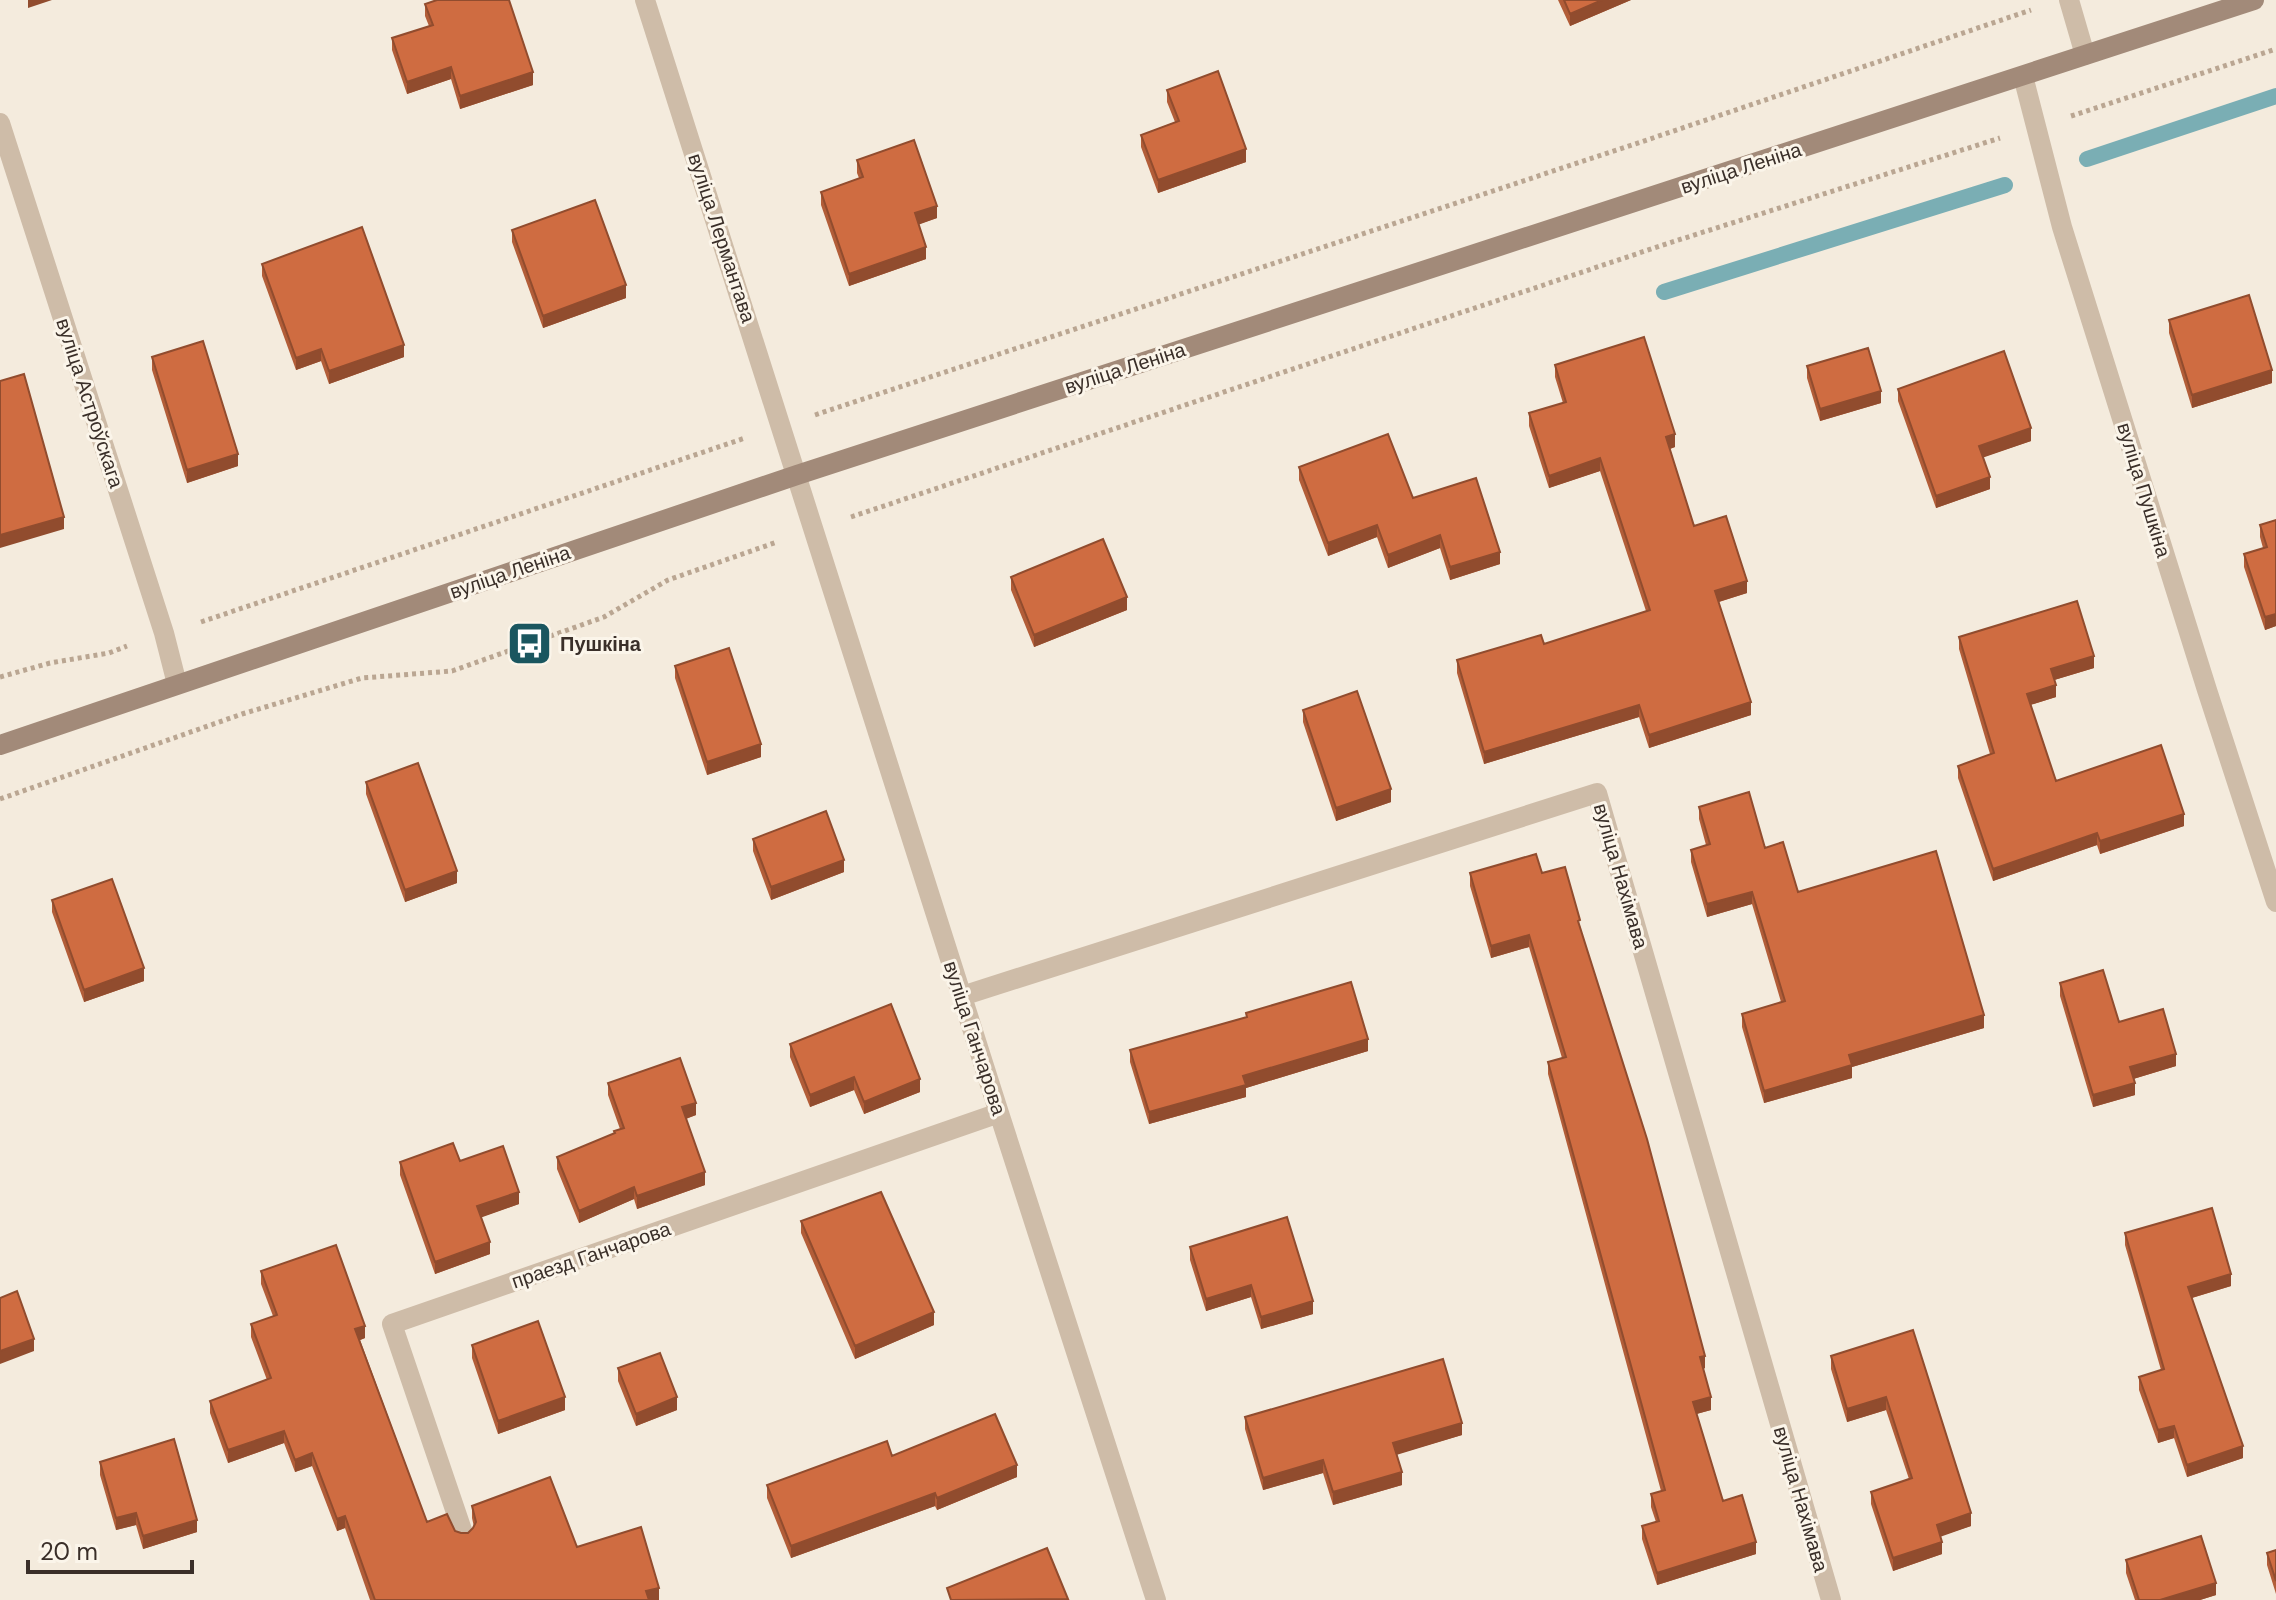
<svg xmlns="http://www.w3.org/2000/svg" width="2276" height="1600" font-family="'DM Sans',sans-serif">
	<rect width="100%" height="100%" fill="#f4ebdd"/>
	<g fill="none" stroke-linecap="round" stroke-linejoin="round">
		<path stroke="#7aaeb4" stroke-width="16" d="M 2087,159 L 2276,96
			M 1664,292 L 2005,185"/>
		<path stroke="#baa692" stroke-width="5" stroke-dasharray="4 4" stroke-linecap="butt" d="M 2071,116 L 2276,49
			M 815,415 L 1641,142 L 2031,10
			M 851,517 L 1669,243 L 2000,138
			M 201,622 L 745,438
			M 0,677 L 50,663 L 109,653 L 127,646
			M 0,799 L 242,714 L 362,678 L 452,671 L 604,617 L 668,580 L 777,542"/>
		<path stroke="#cebca8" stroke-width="20" d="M 645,0 L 999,1113 L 1156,1600
			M 2069,0 L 2085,55
			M 2023,76 L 2062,227 L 2207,690 L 2276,902
			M 0,123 L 164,633 L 177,684
			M 962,996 L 1597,793 L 1831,1600
			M 463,1533 L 392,1324 L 999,1113"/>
		<path stroke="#a28a79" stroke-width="20" d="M 0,745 L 797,475 L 2254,0"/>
	</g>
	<path fill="#b25d38" d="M 1558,0 L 1631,0 L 1570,26 Z
		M 425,4 L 533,85 L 460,109 L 451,79 L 407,94 L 392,50 L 392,38 L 429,26 L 425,16 Z
		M 1167,90 L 1246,162 L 1158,193 L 1141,147 L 1141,135 L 1175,122 L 1167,102 Z
		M 857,160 L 937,218 L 919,224 L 926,259 L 849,286 L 821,205 L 821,192 L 859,178 L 857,173 Z
		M 512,230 L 626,298 L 543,328 L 512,242 Z
		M 262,264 L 404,357 L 329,384 L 321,361 L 296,370 L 262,276 Z
		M 2169,320 L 2272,383 L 2192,408 L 2169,333 Z
		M 152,357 L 238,466 L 187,483 L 152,370 Z
		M 1555,365 L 1675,447 L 1670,449 L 1694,526 L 1747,593 L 1719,602 L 1751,715 L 1649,748 L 1639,717 L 1484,764 L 1457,673 L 1457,660 L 1544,644 L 1646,611 L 1600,471 L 1549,488 L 1529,426 L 1529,413 L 1563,403 L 1555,377 Z
		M 1807,366 L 1881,403 L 1820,421 L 1807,378 Z
		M 1898,389 L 2031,441 L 1983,457 L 1990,489 L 1936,508 L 1898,401 Z
		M 1299,467 L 1413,498 L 1500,564 L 1450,580 L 1440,548 L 1388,568 L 1377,537 L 1328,556 L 1299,480 Z
		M 2276,520 L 2276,626 L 2265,630 L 2244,567 L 2244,554 L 2263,548 L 2260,537 L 2260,525 Z
		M 1011,577 L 1127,610 L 1034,647 L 1011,590 Z
		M 1959,637 L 2094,668 L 2054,680 L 2056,697 L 2030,705 L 2056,781 L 2184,826 L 2100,854 L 2097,845 L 1993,881 L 1958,778 L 1958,766 L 1990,754 L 1959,649 Z
		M 675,666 L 761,757 L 707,775 L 675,678 Z
		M 1303,710 L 1391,802 L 1336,821 L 1303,722 Z
		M 366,782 L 457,883 L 405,902 L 366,794 Z
		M 1699,807 L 1765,848 L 1798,892 L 1984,1028 L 1852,1067 L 1852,1078 L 1764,1103 L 1742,1027 L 1742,1014 L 1781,1002 L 1752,904 L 1707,917 L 1691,862 L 1691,850 L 1706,845 L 1699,819 Z
		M 753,839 L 844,872 L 771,900 L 753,851 Z
		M 1470,873 L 1542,873 L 1580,926 L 1705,1368 L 1703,1369 L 1711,1410 L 1696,1414 L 1723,1501 L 1756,1554 L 1657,1585 L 1642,1539 L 1642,1526 L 1656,1522 L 1651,1507 L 1651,1494 L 1661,1491 L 1548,1074 L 1548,1062 L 1562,1058 L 1529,947 L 1491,958 L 1470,886 Z
		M 52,900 L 144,981 L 84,1002 L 52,912 Z
		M 2060,983 L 2119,1022 L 2176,1066 L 2133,1079 L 2135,1095 L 2093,1107 L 2060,996 Z
		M 1246,1013 L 1368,1051 L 1246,1088 L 1246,1097 L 1149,1124 L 1130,1062 L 1130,1050 L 1246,1017 Z
		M 790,1044 L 920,1092 L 864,1114 L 854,1090 L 810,1107 L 790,1057 Z
		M 608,1083 L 696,1115 L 686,1119 L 705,1185 L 637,1209 L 634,1199 L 579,1223 L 557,1169 L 557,1157 L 614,1134 L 614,1131 L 620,1129 L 608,1095 Z
		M 460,1161 L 519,1204 L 481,1217 L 490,1254 L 435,1274 L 400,1175 L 400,1162 Z
		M 801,1221 L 934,1325 L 855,1359 L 801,1233 Z
		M 2125,1233 L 2231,1286 L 2192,1298 L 2243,1458 L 2187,1477 L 2174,1438 L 2158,1443 L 2139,1390 L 2139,1377 L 2161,1370 L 2125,1245 Z
		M 1190,1247 L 1313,1314 L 1261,1329 L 1251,1297 L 1206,1311 L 1190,1260 Z
		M 261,1271 L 365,1338 L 360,1340 L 427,1522 L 461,1533 L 468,1533 L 474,1527 L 472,1518 L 472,1506 L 577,1547 L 659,1600 L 370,1600 L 345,1528 L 337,1531 L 312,1466 L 295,1472 L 284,1443 L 228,1463 L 210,1413 L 210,1401 L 267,1380 L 251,1337 L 251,1324 L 273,1316 L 261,1284 Z
		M 1913,1330 L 1971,1526 L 1940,1536 L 1942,1554 L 1893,1571 L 1871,1504 L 1871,1492 L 1909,1479 L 1886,1410 L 1847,1422 L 1831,1369 L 1831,1356 Z
		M 472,1345 L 565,1410 L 498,1434 L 472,1358 Z
		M 618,1368 L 677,1410 L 636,1426 L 618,1381 Z
		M 1245,1417 L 1462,1435 L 1397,1454 L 1402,1485 L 1333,1505 L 1323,1473 L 1263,1490 L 1245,1429 Z
		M 892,1456 L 1017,1477 L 937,1510 L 935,1506 L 791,1558 L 767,1498 L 767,1485 Z
		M 100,1462 L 197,1532 L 143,1549 L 136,1525 L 116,1530 L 100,1475 Z
		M 2276,1550 L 2276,1594 L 2267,1565 L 2267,1553 Z
		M 2126,1560 L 2216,1595 L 2200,1600 L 2135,1600 L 2126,1573 Z"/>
	<path fill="#914c2e" d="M 28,0 L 52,0 L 28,8 Z
		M 1602,0 L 1631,0 L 1570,26 L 1570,14 Z
		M 451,67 L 451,79 L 407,94 L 407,82 Z
		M 533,72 L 533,85 L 460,109 L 460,96 Z
		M 1246,149 L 1246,162 L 1158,193 L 1158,180 Z
		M 937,206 L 937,218 L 915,226 L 915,213 Z
		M 926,247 L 926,259 L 849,286 L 849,274 Z
		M 626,285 L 626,298 L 543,328 L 543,316 Z
		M 404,345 L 404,357 L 329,384 L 329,371 Z
		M 321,349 L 321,361 L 296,370 L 296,358 Z
		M 2272,370 L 2272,383 L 2192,408 L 2192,395 Z
		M 1881,391 L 1881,403 L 1820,421 L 1820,409 Z
		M 2031,428 L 2031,441 L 1979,459 L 1979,446 Z
		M 1675,434 L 1675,447 L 1666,450 L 1666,437 Z
		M 238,454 L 238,466 L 187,483 L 187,470 Z
		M 1600,458 L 1600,471 L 1549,488 L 1549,476 Z
		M 1990,477 L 1990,489 L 1936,508 L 1936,496 Z
		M 64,517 L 64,529 L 0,548 L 0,535 Z
		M 1377,525 L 1377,537 L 1328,556 L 1328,543 Z
		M 1440,535 L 1440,548 L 1388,568 L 1388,555 Z
		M 1500,552 L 1500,564 L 1450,580 L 1450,567 Z
		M 1747,581 L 1747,593 L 1715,603 L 1715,591 Z
		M 1127,597 L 1127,610 L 1034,647 L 1034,635 Z
		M 2276,614 L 2276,626 L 2265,630 L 2265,617 Z
		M 2094,656 L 2094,668 L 2051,681 L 2051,669 Z
		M 2056,685 L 2056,697 L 2027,706 L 2027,694 Z
		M 1751,702 L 1751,715 L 1649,748 L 1649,735 Z
		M 1639,705 L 1639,717 L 1484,764 L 1484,752 Z
		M 761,744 L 761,757 L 707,775 L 707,762 Z
		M 1391,789 L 1391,802 L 1336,821 L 1336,808 Z
		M 2184,814 L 2184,826 L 2100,854 L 2100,841 Z
		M 2097,833 L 2097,845 L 1993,881 L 1993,869 Z
		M 844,860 L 844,872 L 771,900 L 771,887 Z
		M 457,871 L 457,883 L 405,902 L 405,890 Z
		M 1752,892 L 1752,904 L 1707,917 L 1707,904 Z
		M 1529,935 L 1529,947 L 1491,958 L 1491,946 Z
		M 144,968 L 144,981 L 84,1002 L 84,990 Z
		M 1984,1015 L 1984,1028 L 1852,1067 L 1852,1078 L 1764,1103 L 1764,1091 L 1849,1055 Z
		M 1368,1039 L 1368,1051 L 1246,1088 L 1246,1097 L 1149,1124 L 1149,1112 L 1243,1076 Z
		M 2176,1054 L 2176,1066 L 2130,1080 L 2130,1067 Z
		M 854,1077 L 854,1090 L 810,1107 L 810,1095 Z
		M 920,1079 L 920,1092 L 864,1114 L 864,1102 Z
		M 2135,1083 L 2135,1095 L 2093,1107 L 2093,1095 Z
		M 696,1103 L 696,1115 L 682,1120 L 682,1107 Z
		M 705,1172 L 705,1185 L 637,1209 L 637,1196 Z
		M 634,1187 L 634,1199 L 579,1223 L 579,1211 Z
		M 519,1192 L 519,1204 L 477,1219 L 477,1206 Z
		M 490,1242 L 490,1254 L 435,1274 L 435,1262 Z
		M 2231,1274 L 2231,1286 L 2188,1299 L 2188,1287 Z
		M 1251,1285 L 1251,1297 L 1206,1311 L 1206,1299 Z
		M 1313,1301 L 1313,1314 L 1261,1329 L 1261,1317 Z
		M 934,1312 L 934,1325 L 855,1359 L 855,1346 Z
		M 365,1326 L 365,1338 L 355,1342 L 355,1329 Z
		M 34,1339 L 34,1351 L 0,1364 L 0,1351 Z
		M 1705,1356 L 1705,1368 L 1700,1370 L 1700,1357 Z
		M 565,1397 L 565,1410 L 498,1434 L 498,1421 Z
		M 677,1397 L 677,1410 L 636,1426 L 636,1414 Z
		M 1711,1397 L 1711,1410 L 1693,1415 L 1693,1402 Z
		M 1886,1397 L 1886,1410 L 1847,1422 L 1847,1409 Z
		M 1462,1423 L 1462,1435 L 1393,1456 L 1393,1443 Z
		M 2174,1426 L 2174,1438 L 2158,1443 L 2158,1430 Z
		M 284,1431 L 284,1443 L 228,1463 L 228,1450 Z
		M 2243,1446 L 2243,1458 L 2187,1477 L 2187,1465 Z
		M 312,1453 L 312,1466 L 295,1472 L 295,1460 Z
		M 1323,1460 L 1323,1473 L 1263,1490 L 1263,1478 Z
		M 1017,1465 L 1017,1477 L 937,1510 L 937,1498 Z
		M 1402,1472 L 1402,1485 L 1333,1505 L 1333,1492 Z
		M 935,1493 L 935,1506 L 791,1558 L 791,1546 Z
		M 136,1513 L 136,1525 L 116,1530 L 116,1518 Z
		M 1971,1513 L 1971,1526 L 1937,1538 L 1937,1525 Z
		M 345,1516 L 345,1528 L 337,1531 L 337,1519 Z
		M 197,1520 L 197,1532 L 143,1549 L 143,1536 Z
		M 1756,1542 L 1756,1554 L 1657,1585 L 1657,1573 Z
		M 1942,1542 L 1942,1554 L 1893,1571 L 1893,1558 Z
		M 2216,1583 L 2216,1595 L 2200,1600 L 2160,1600 Z
		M 659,1588 L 659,1600 L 646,1600 L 646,1591 Z"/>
	<path fill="#cf6c41" stroke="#914c2e" stroke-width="2" d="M 437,0 L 509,0 L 533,72 L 460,96 L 451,67 L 407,82 L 392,38 L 433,25 L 425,4 Z
		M 1564,0 L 1602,0 L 1570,14 Z
		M 1218,71 L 1246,149 L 1158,180 L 1141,135 L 1179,121 L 1167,90 Z
		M 914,140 L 937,206 L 915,213 L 926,247 L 849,274 L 821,192 L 863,177 L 857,160 Z
		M 595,200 L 626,285 L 543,316 L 512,230 Z
		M 362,227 L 404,345 L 329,371 L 321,349 L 296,358 L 262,264 Z
		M 2249,295 L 2272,370 L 2192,395 L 2169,320 Z
		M 1644,337 L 1675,434 L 1666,437 L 1694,526 L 1726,516 L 1747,581 L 1715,591 L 1751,702 L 1649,735 L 1639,705 L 1484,752 L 1457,660 L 1541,635 L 1544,644 L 1650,610 L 1600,458 L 1549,476 L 1529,413 L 1566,402 L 1555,365 Z
		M 203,341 L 238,454 L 187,470 L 152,357 Z
		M 1868,348 L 1881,391 L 1820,409 L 1807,366 Z
		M 2004,351 L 2031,428 L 1979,446 L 1990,477 L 1936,496 L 1898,389 Z
		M 24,374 L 64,517 L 0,535 L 0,381 Z
		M 1388,434 L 1413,498 L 1476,478 L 1500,552 L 1450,567 L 1440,535 L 1388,555 L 1377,525 L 1328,543 L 1299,467 Z
		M 2276,520 L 2276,614 L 2265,617 L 2244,554 L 2267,547 L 2260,525 Z
		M 1103,539 L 1127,597 L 1034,635 L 1011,577 Z
		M 2077,601 L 2094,656 L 2051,669 L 2056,685 L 2027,694 L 2056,781 L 2161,745 L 2184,814 L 2100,841 L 2097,833 L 1993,869 L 1958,766 L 1994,753 L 1959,637 Z
		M 729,648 L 761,744 L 707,762 L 675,666 Z
		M 1357,691 L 1391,789 L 1336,808 L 1303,710 Z
		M 418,763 L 457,871 L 405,890 L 366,782 Z
		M 1749,792 L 1765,848 L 1783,842 L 1798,892 L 1936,851 L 1984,1015 L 1849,1055 L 1852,1065 L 1764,1091 L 1742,1014 L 1785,1001 L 1752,892 L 1707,904 L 1691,850 L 1710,844 L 1699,807 Z
		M 826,811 L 844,860 L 771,887 L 753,839 Z
		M 1536,854 L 1542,873 L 1565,867 L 1580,920 L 1578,921 L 1647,1139 L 1705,1356 L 1700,1357 L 1711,1397 L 1693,1402 L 1723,1501 L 1742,1495 L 1756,1542 L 1657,1573 L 1642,1526 L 1659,1521 L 1651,1494 L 1665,1490 L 1548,1062 L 1566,1057 L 1529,935 L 1491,946 L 1470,873 Z
		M 112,879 L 144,968 L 84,990 L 52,900 Z
		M 2103,970 L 2119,1022 L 2163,1009 L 2176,1054 L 2130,1067 L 2135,1083 L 2093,1095 L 2060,983 Z
		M 1351,982 L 1368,1039 L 1243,1076 L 1246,1085 L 1149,1112 L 1130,1050 L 1247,1017 L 1246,1013 Z
		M 891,1004 L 920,1079 L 864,1102 L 854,1077 L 810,1095 L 790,1044 Z
		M 680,1058 L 696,1103 L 682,1107 L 705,1172 L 637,1196 L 634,1187 L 579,1211 L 557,1157 L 615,1133 L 614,1131 L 624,1128 L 608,1083 Z
		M 453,1143 L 460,1161 L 503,1146 L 519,1192 L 477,1206 L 490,1242 L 435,1262 L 400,1162 Z
		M 881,1192 L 934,1312 L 855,1346 L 801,1221 Z
		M 2212,1208 L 2231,1274 L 2188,1287 L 2243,1446 L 2187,1465 L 2174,1426 L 2158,1430 L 2139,1377 L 2164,1369 L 2125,1233 Z
		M 1287,1217 L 1313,1301 L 1261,1317 L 1251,1285 L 1206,1299 L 1190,1247 Z
		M 336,1245 L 365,1326 L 355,1329 L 427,1522 L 447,1514 L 455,1531 L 461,1533 L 468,1533 L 473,1528 L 476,1522 L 472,1506 L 550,1477 L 577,1547 L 641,1527 L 659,1588 L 646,1591 L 649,1600 L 375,1600 L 345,1516 L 337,1519 L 312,1453 L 295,1460 L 284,1431 L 228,1450 L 210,1401 L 271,1378 L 251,1324 L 277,1315 L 261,1271 Z
		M 17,1291 L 34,1339 L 0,1351 L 0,1298 Z
		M 538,1321 L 565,1397 L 498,1421 L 472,1345 Z
		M 1913,1330 L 1971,1513 L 1937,1525 L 1942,1542 L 1893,1558 L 1871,1492 L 1912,1478 L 1886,1397 L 1847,1409 L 1831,1356 Z
		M 660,1353 L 677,1397 L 636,1414 L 618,1368 Z
		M 1443,1359 L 1462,1423 L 1393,1443 L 1402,1472 L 1333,1492 L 1323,1460 L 1263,1478 L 1245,1417 Z
		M 995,1414 L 1017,1465 L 937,1498 L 935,1493 L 791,1546 L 767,1485 L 887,1441 L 892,1456 Z
		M 174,1439 L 197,1520 L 143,1536 L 136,1513 L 116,1518 L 100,1462 Z
		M 2201,1536 L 2216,1583 L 2160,1600 L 2139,1600 L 2126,1560 Z
		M 1047,1548 L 1068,1599 L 951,1600 L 947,1588 Z
		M 2276,1550 L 2276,1581 L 2267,1553 Z"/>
	<defs>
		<symbol id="bus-square" viewBox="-11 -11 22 22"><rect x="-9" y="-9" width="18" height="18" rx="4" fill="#1a565f" stroke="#fbf5ea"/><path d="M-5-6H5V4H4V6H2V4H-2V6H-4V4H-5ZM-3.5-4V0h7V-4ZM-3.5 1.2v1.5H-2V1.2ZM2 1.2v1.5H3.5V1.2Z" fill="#fff"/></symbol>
	</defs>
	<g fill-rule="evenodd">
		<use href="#bus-square" x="504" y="618" width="51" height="51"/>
	</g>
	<g text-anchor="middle" stroke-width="6" stroke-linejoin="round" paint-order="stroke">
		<g font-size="20" fill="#3a2f29" stroke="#fbf5ea">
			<text transform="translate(1741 168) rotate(-18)" y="7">вуліца Леніна</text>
			<text transform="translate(722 238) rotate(72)" y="7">вуліца Лермантава</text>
			<text transform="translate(1125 368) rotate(-18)" y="7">вуліца Леніна</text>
			<text transform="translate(90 403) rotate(72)" y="7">вуліца Астроўскага</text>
			<text transform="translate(2144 490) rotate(73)" y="7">вуліца Пушкіна</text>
			<text transform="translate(510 572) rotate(-19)" y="7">вуліца Леніна</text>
			<text transform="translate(1621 876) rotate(74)" y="7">вуліца Нахімава</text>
			<text transform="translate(975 1038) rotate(72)" y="7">вуліца Ганчарова</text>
			<text transform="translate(591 1255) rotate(-19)" y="7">праезд Ганчарова</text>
			<text transform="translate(1801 1499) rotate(74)" y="7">вуліца Нахімава</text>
		</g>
		<g font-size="20" font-weight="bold" fill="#3a2f29" stroke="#fbf5ea" text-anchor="start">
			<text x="560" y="651">Пушкіна</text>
		</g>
	</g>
	<path d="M28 1560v12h164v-12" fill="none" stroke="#3a2f29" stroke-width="4"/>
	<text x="40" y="1560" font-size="24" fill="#3a2f29" stroke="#fbf5ea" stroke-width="6" paint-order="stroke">20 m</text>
</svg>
